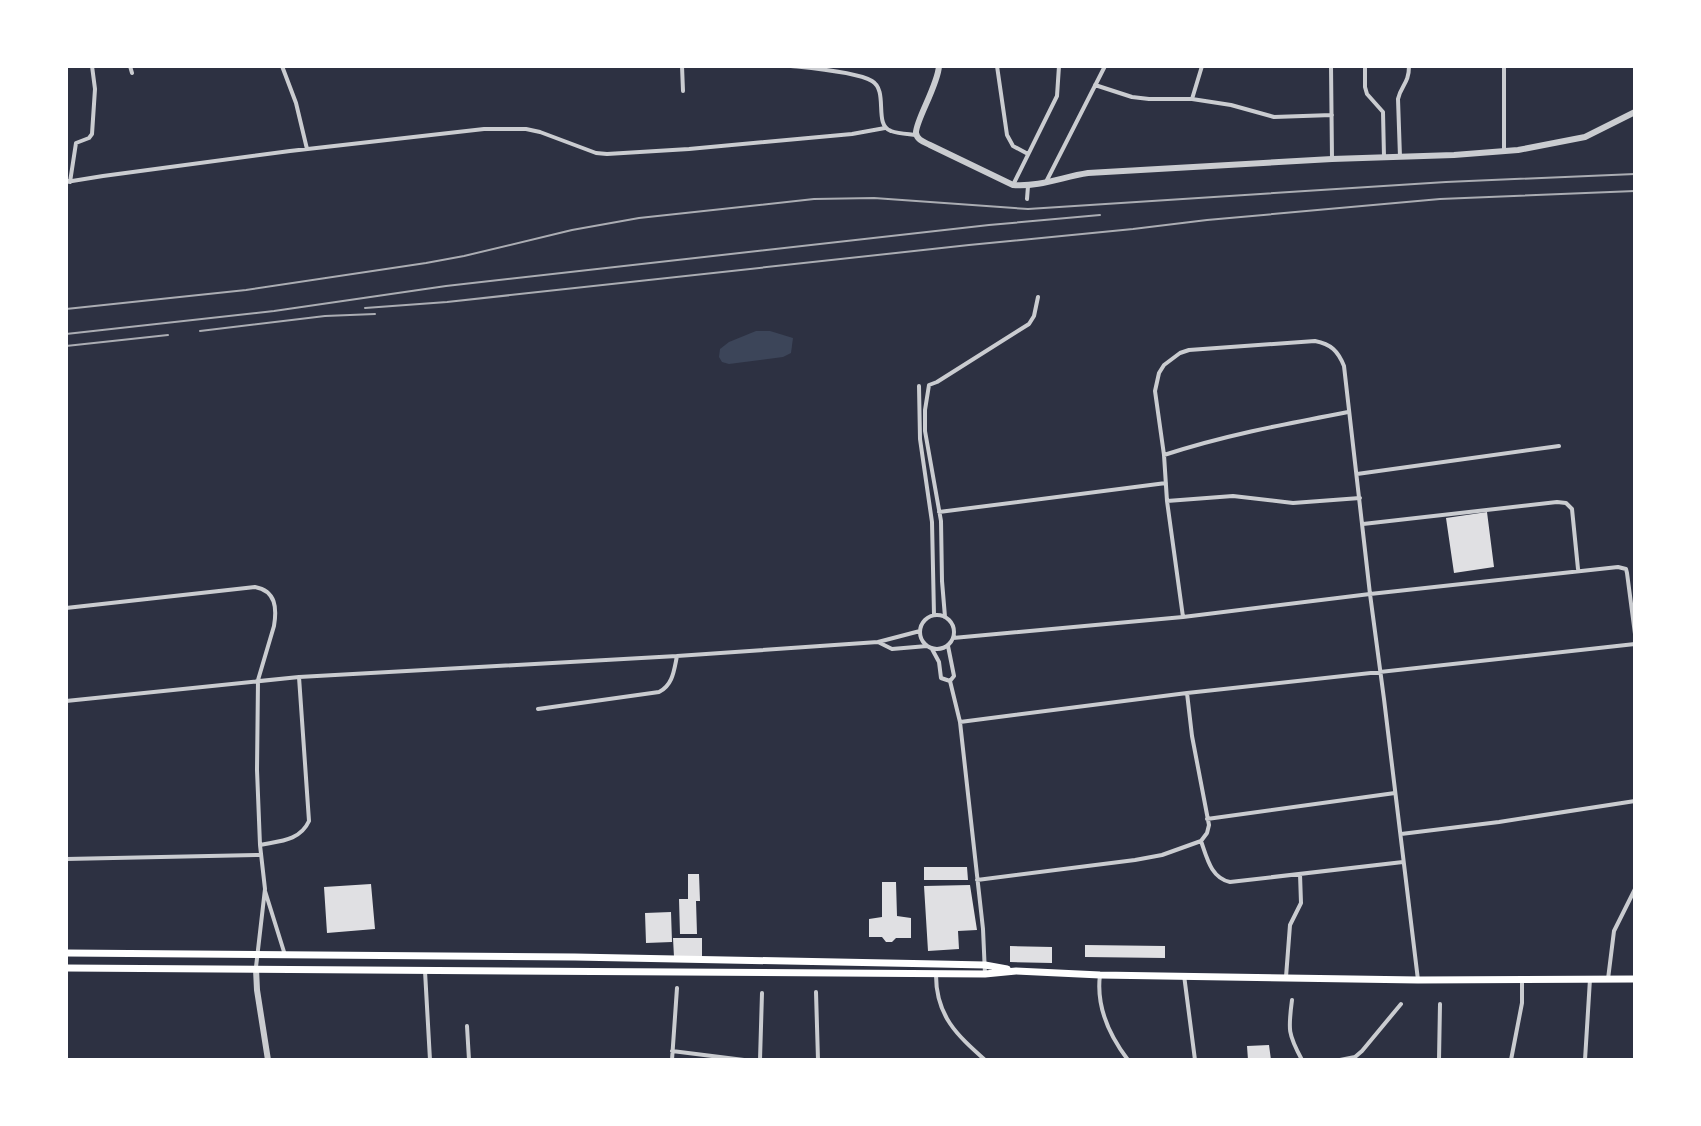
<svg xmlns="http://www.w3.org/2000/svg" width="1701" height="1126" font-family="Signika,sans-serif">
	<rect width="100%" height="100%" fill="#2d3142"/>
	<path fill="#3c4559" d="M 756,331 L 770,331 L 793,338 L 791,353 L 783,357 L 729,364 L 722,362 L 719,357 L 720,349 L 729,342 Z"/>
	<path fill="#e0e0e3" d="M 1487,512 L 1494,567 L 1454,573 L 1446,518 Z
		M 924,867 L 967,867 L 968,880 L 924,880 Z
		M 688,874 L 699,874 L 700,901 L 696,901 L 697,934 L 680,934 L 679,899 L 688,899 Z
		M 882,882 L 896,882 L 897,916 L 911,918 L 911,938 L 896,938 L 892,942 L 886,942 L 882,937 L 869,937 L 869,919 L 882,917 Z
		M 371,884 L 375,929 L 327,933 L 324,887 Z
		M 970,885 L 977,930 L 958,931 L 959,949 L 928,951 L 924,886 Z
		M 671,912 L 672,942 L 646,943 L 645,913 Z
		M 673,938 L 702,938 L 702,957 L 674,957 Z
		M 1085,945 L 1165,946 L 1165,958 L 1085,957 Z
		M 1010,946 L 1052,947 L 1052,963 L 1010,962 Z
		M 1269,1045 L 1271,1060 L 1248,1060 L 1247,1046 Z"/>
	<g fill="none" stroke-linecap="round" stroke-linejoin="round">
		<path stroke="#caccd0" stroke-width="4" d="M 130,66 L 132,73
			M 282,66 L 296,103 L 307,149
			M 682,66 L 683,91
			M 791,66 C 810,68 857,72 872,81 C 889,91 873,125 891,131 C 899,134 909,134 916,135
			M 997,66 L 1007,135 L 1013,146 L 1028,154
			M 1331,66 L 1332,159
			M 1365,66 L 1365,87 L 1367,94 L 1383,112 L 1384,157
			M 1095,85 L 1132,97 L 1149,99 L 1192,99 L 1231,105 L 1274,117 L 1332,115
			M 1192,99 L 1202,66
			M 1504,152 L 1504,66
			M 1400,157 L 1398,99 C 1401,85 1409,84 1409,66
			M 68,181 L 70,182 L 76,143 L 89,138 L 92,134 L 95,89 L 92,66
			M 66,182 L 103,176 L 290,151 L 484,129 L 526,129 L 540,132 L 596,153 L 607,154 L 689,149 L 852,134 L 885,128
			M 1046,182 L 1105,66
			M 1013,185 L 1057,96 L 1059,66
			M 1027,199 L 1028,186
			M 919,386 L 920,439 L 932,522 L 934,615
			M 1164,455 C 1225,435 1285,424 1348,412
			M 1357,474 L 1559,446
			M 1167,501 L 1233,496 L 1293,503 L 1360,498
			M 939,512 L 1166,483
			M 1363,524 L 1557,502 L 1566,503 L 1572,509 L 1578,569
			M 66,608 L 255,587 C 276,591 277,608 274,626 L 258,680 L 257,770 L 260,845 L 265,889 L 256,967
			M920 632a17 17 0 1 1 34 0a17 17 0 1 1-34 0Z
			M 945,617 L 942,581 L 941,521 L 925,431 L 925,410 L 929,385 L 937,382 L 1029,324 L 1034,316 L 1038,297
			M 1183,617 L 1167,501 L 1164,455 L 1155,391 L 1159,373 L 1164,365 L 1180,353 L 1189,350 L 1315,341 C 1331,344 1338,351 1344,366 L 1370,594 L 1384,699 L 1418,980
			M 920,631 L 878,642 L 892,649 L 927,646
			M 953,638 L 1183,617 L 1370,594 L 1618,567 L 1626,569 L 1627,573 L 1635,634
			M 932,649 L 939,662 L 941,678 L 950,681 L 954,676 L 948,646
			M 950,681 L 960,722 L 983,929 L 985,974
			M 66,701 L 299,677 L 677,656 L 878,642
			M 538,709 L 659,692 C 673,685 674,670 677,656
			M 960,722 L 1187,693 L 1635,644
			M 1207,819 L 1395,793
			M 1401,834 L 1499,822 L 1635,801
			M 1201,841 C 1207,858 1211,878 1230,882 L 1403,862
			M 260,845 C 279,841 300,841 309,821 L 299,677
			M 66,859 L 260,855
			M 977,880 L 1135,860 L 1162,855 L 1201,841 L 1207,833 L 1209,825 L 1192,736 L 1187,693
			M 265,891 L 285,955
			M 425,971 L 430,1060
			M 936,975 C 936,1016 957,1035 985,1060
			M 1100,975 C 1096,1006 1109,1035 1128,1060
			M 1184,975 L 1195,1060
			M 1286,977 L 1290,925 L 1301,903 L 1300,874
			M 1608,979 L 1614,931 L 1635,889
			M 816,992 L 818,1060
			M 1292,1000 C 1288,1030 1288,1034 1302,1060
			M 467,1026 L 469,1060
			M 672,1051 L 744,1060
			M 672,1060 L 677,988
			M 760,1060 L 762,993
			M 1340,1060 L 1355,1057 L 1362,1051 L 1401,1004
			M 1439,1060 L 1440,1004
			M 1511,1060 L 1522,1003 L 1522,979
			M 1585,1060 L 1590,979"/>
		<path stroke="#caccd0" stroke-width="6" d="M 939,66 C 938,85 915,122 916,133 C 917,140 924,142 930,145 L 1013,185 C 1040,187 1062,177 1088,173 L 1332,159 L 1454,155 L 1518,150 L 1585,137 L 1635,112
			M 256,969 L 257,990 L 268,1060"/>
		<path stroke="#fff" stroke-width="7" d="M 66,953 L 575,957 L 938,964 L 985,965 L 1007,969
			M 66,968 L 985,974 L 1016,971 L 1100,975 L 1418,980 L 1635,979"/>
		<path stroke="#abadb3" stroke-width="2" d="M 365,308 L 447,302 L 969,245 L 1133,229 L 1207,220 L 1440,199 L 1635,191
			M 66,309 L 246,290 L 426,263 L 464,256 L 572,230 L 639,218 L 814,199 L 874,198 L 1028,209 L 1446,182 L 1635,174
			M 200,331 L 325,316 L 375,314
			M 66,334 L 274,311 L 446,286 L 989,225 L 1100,215
			M 66,346 L 168,335"/>
	</g>
	<rect width="1701" height="1126" fill="none" stroke="#ffffff" stroke-width="136"/>
</svg>
